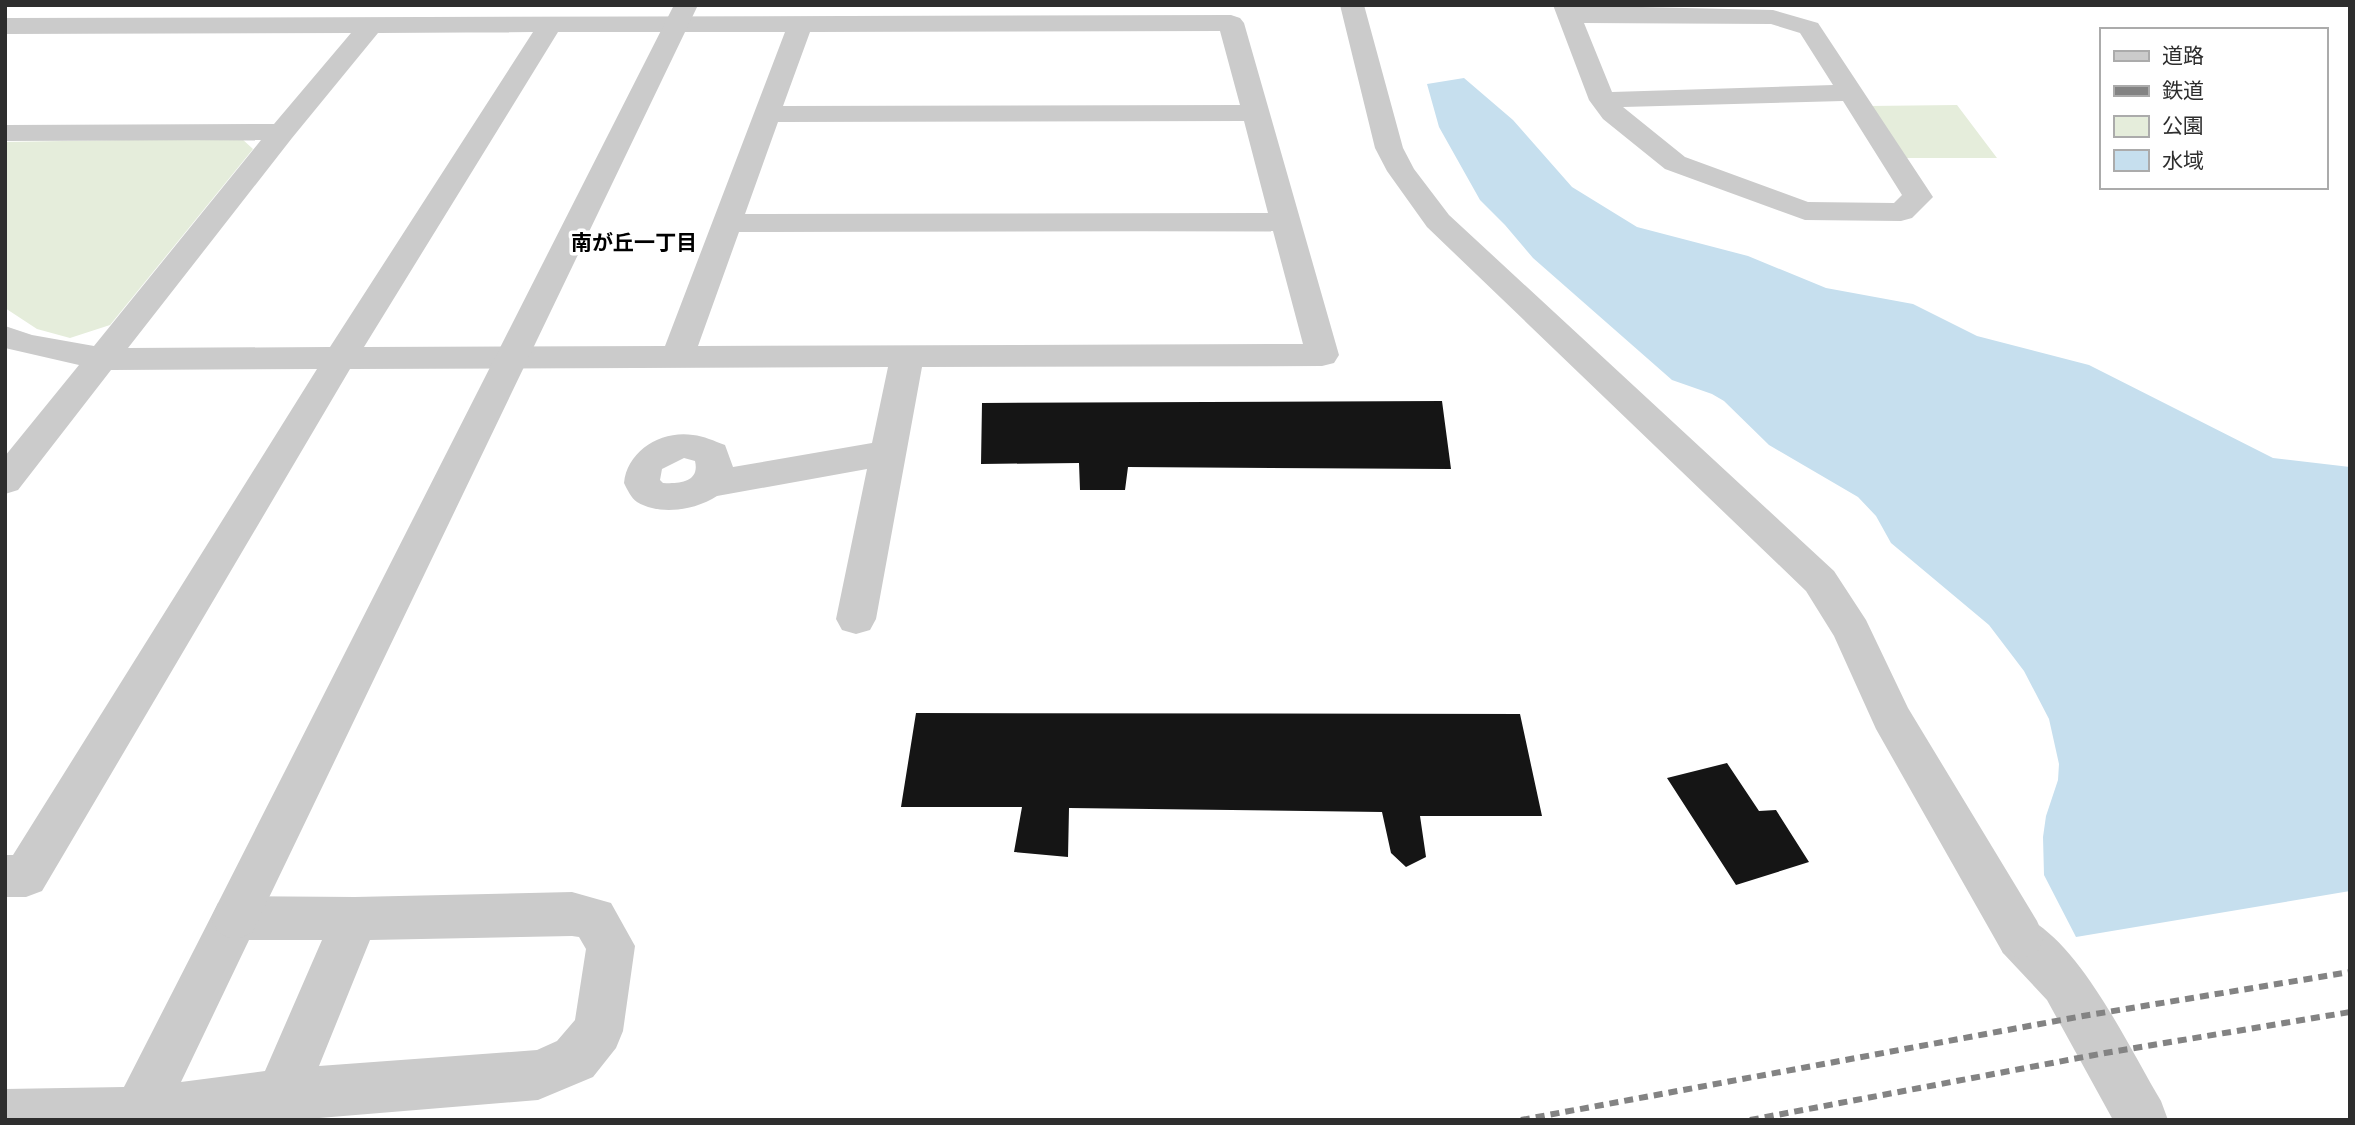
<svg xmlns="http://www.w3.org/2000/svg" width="2355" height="1125" font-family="Karla,'Noto Sans JP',sans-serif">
	<rect width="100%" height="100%" fill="#fff"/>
	<path fill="#e5eddb" d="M 1957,105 L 1997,158 L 1903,158 L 1868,106 Z
		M 241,138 L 253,149 L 110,325 L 70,338 L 37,329 L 5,308 L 5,142 Z"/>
	<path fill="#c6dfee" d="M 1464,78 L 1513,120 L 1572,187 L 1637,227 L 1748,256 L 1826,288 L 1913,304 L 1977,336 L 2089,365 L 2273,458 L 2350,467 L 2350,891 L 2076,937 L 2044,875 L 2043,837 L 2046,816 L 2058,780 L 2059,764 L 2049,719 L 2024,671 L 1989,625 L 1891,543 L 1876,516 L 1858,497 L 1769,445 L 1724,401 L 1712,394 L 1672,380 L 1533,258 L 1505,225 L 1480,200 L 1439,127 L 1427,84 Z"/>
	<path fill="#151515" d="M 1442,401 L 1451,469 L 1128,467 L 1125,490 L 1080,490 L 1079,463 L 981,464 L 982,403 Z
		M 916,713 L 1520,714 L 1542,816 L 1420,816 L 1426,857 L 1406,867 L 1391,853 L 1382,812 L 1069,808 L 1068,857 L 1014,852 L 1022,807 L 901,807 Z
		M 1727,763 L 1759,811 L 1776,810 L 1809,862 L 1736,885 L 1667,778 Z"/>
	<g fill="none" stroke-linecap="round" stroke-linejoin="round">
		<path fill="#cbcbcb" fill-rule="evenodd" d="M 1553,5 L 1773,10 L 1818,23 L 1933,197 L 1912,218 L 1901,221 L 1805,220 L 1665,169 L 1603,119 L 1589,100 ZM 1584,23 L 1771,24 L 1800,33 L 1833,85 L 1612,92 ZM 1843,101 L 1902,195 L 1894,203 L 1808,202 L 1685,157 L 1623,107 Z
			M 1231,15 L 1240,18 L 1244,23 L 1339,355 L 1334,363 L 1322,366 L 922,367 L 876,619 L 870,630 L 856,634 L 842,630 L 836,619 L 867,469 L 717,496 C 696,510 660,516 637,502 C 631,498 627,489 624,483 C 627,451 661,430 693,435 C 704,436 714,441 725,445 L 733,467 L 872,443 L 888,367 L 350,369 L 42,891 L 26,897 L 5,897 L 5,855 L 13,855 L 317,369 L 111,370 L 18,490 L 5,494 L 5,456 L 79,365 L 5,348 L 5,326 L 32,335 L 94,346 L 261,140 L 5,141 L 5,125 L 274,124 L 351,33 L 5,34 L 5,18 ZM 1220,31 L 1240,105 L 783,106 L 810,32 ZM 533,32 L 330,347 L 128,348 L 292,138 L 378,33 ZM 558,32 L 785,32 L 665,346 L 364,347 ZM 1244,121 L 1268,213 L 745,214 L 778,122 ZM 1273,231 L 1303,344 L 698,346 L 739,232 ZM 684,458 L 695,461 C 700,482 680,484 663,483 L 660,480 L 662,469 Z
			M 572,892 L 611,903 L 635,946 L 623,1031 L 616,1048 L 593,1077 L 538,1100 L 295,1120 L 5,1120 L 5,1089 L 124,1087 L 218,903 L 235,896 L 355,897 ZM 572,936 L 579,937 L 586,949 L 575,1020 L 557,1041 L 537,1050 L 319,1066 L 370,940 ZM 249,940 L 322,940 L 265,1071 L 181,1082 Z
			M 2020,915 C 2078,937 2129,1048 2161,1101 L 2168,1120 L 2113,1120 L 2047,1000 L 2003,953 L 1996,937 L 2003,921 Z"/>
		<path fill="#cbcbcb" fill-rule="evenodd" d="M 674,5 L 698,5 L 252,933 L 235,940 L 218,933 L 211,918 L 218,903 Z
			M 1340,5 L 1364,5 L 1403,148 L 1414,169 L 1449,215 L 1834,571 L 1866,620 L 1908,708 L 2037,921 L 2044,937 L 2037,953 L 2020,959 L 2003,953 L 1876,729 L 1834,636 L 1806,591 L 1427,227 L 1387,171 L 1375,148 Z"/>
		<path stroke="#838383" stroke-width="6" stroke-dasharray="9 6" stroke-linecap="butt" d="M 1521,1120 L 2083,1016 L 2350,972
			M 1750,1120 L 2105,1053 L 2350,1012"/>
	</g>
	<g text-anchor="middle" stroke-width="7" stroke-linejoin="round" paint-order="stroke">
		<g font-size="21" font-weight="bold" fill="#000" stroke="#fff">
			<text x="634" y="250">南が丘一丁目</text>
		</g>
	</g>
	<rect width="2355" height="1125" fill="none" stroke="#2e2e2e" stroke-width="14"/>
	<rect x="2100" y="28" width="228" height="161" fill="#ffffff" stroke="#ababab" stroke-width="2"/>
	<rect x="2114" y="51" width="35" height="10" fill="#cbcbcb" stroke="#ababab" stroke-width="2"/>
	<text x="2162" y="63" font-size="21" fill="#2e2e2e">道路</text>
	<rect x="2114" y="86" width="35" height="10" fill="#838383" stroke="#ababab" stroke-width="2"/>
	<text x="2162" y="98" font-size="21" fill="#2e2e2e">鉄道</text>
	<rect x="2114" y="116" width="35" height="21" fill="#e5eddb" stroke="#ababab" stroke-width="2"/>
	<text x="2162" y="133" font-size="21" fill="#2e2e2e">公園</text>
	<rect x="2114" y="150" width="35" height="21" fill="#c6dfee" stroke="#ababab" stroke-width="2"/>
	<text x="2162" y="168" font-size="21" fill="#2e2e2e">水域</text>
</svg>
